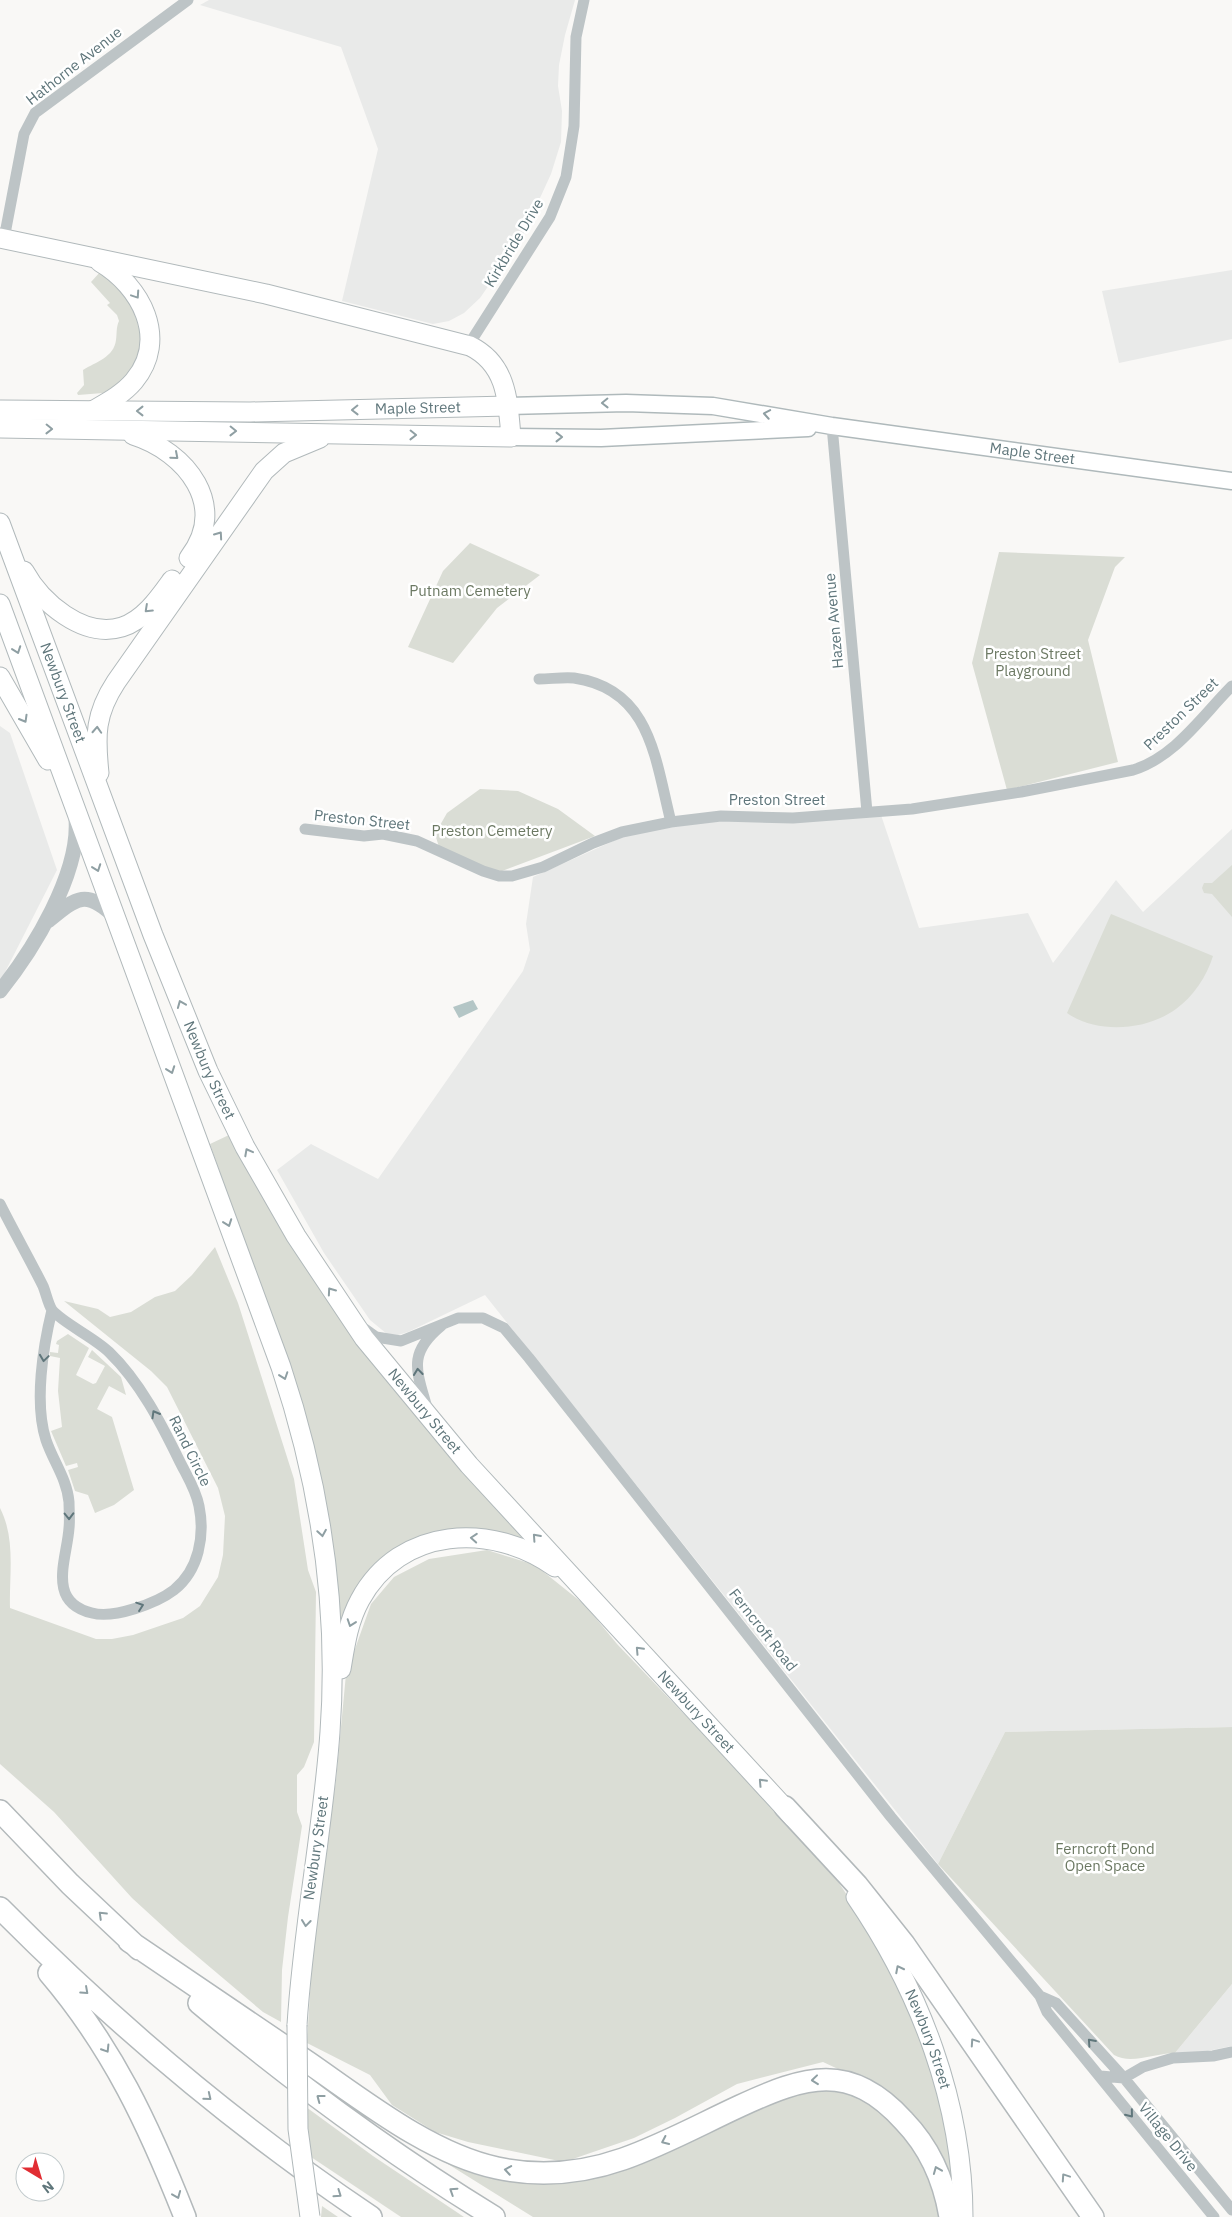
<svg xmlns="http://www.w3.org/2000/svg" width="1232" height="2217" font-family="'IBM Plex Sans',sans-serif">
	<rect width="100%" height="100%" fill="#f9f8f6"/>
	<path fill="#e9eae9" d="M 209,0 L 575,0 L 565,35 L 559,65 L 558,86 L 562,111 L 561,142 L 551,174 L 522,237 L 480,298 L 464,313 L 449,321 L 433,324 L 342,301 L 378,149 L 341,47 L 200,5 Z
		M 1232,270 L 1232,339 L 1119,363 L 1102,291 Z
		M 0,726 L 10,733 L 57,870 L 0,982 Z
		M 881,815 L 919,928 L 1028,913 L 1053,963 L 1116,880 L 1143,912 L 1232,829 L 1232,1727 L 1005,1732 L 938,1864 L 485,1295 L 408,1332 L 398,1335 L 387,1334 L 370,1320 L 324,1253 L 277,1170 L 311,1144 L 378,1179 L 523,971 L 530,950 L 526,924 L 533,877 L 629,834 L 705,822 Z
		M 1232,1984 L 1232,2046 L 1198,2053 L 1175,2053 Z"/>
	<path fill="#daddd5" d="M 101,271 L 120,285 L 143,326 L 138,364 L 118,384 L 103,393 L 78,395 L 77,393 L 84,385 L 83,370 C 96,362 114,357 116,340 C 117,334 116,327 119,321 L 117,315 L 107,305 L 110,303 L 91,282 Z
		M 470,543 L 540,575 L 497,608 L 453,663 L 408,647 L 443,571 Z
		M 999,552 L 1125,557 L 1115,567 L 1088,640 L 1118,762 L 1007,790 L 972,663 Z
		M 480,789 L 518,791 L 558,809 L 595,836 L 486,877 L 439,847 L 435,834 L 447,813 Z
		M 1232,865 L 1232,917 L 1212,894 L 1204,893 L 1202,888 L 1204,883 L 1212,883 Z
		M 1111,914 L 1213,956 C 1207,976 1193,997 1176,1009 C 1146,1031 1097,1034 1067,1013 Z
		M 229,1135 L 348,1328 L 396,1391 L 522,1537 L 521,1539 L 498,1533 L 415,1542 L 340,1632 L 330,1529 L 309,1428 L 210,1144 Z
		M 215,1247 L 238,1303 L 294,1479 L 308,1570 L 316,1592 L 314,1742 L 304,1767 L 297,1775 L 297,1812 L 302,1826 L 288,1917 L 282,1970 L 281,2022 L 263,2012 L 179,1941 L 132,1898 L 54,1812 L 0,1764 L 0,1508 C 16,1539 9,1575 10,1608 L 96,1639 L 112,1639 L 133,1635 L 183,1618 L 200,1606 L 218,1577 L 223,1555 L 225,1516 L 218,1488 L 167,1387 L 151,1371 L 64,1301 L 98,1309 L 110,1317 L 131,1312 L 155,1297 L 175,1291 L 192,1275 Z
		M 68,1334 L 89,1348 L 76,1375 L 93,1384 L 96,1383 L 105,1366 L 88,1357 L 92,1350 L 121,1377 L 126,1395 L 109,1386 L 97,1409 L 112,1417 L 134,1490 L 114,1505 L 95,1513 L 88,1495 L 75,1491 L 68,1470 L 78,1467 L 77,1463 L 66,1466 L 51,1431 L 62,1427 L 58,1391 L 60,1358 L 50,1356 L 50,1352 L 58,1353 L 59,1345 L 56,1344 L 57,1341 Z
		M 487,1550 L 535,1565 L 585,1605 L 617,1644 L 775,1809 L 839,1883 L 878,1942 L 905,1991 L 946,2117 L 953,2192 L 851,2075 L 823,2062 L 737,2084 L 675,2118 L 634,2138 L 564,2162 L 468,2142 L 435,2132 L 392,2105 L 370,2075 L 307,2043 L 313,1943 L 336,1780 L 346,1674 L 371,1604 L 394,1577 L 429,1559 Z
		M 1232,1727 L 1232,1984 L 1175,2053 C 1155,2053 1131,2065 1114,2055 L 938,1864 L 1005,1732 Z
		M 818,2086 L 873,2098 L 913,2140 L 945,2217 L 533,2217 L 427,2151 L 529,2181 L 793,2089 Z
		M 306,2107 L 373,2156 L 464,2217 L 401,2217 L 311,2157 Z
		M 322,2206 L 338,2217 L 321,2217 Z"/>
	<path fill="#b4c6c6" d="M 473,1000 L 478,1009 L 459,1018 L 453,1007 Z"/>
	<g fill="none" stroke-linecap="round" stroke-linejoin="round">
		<defs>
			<g id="secondary">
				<path id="s1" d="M 508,406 L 626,403 L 713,406 L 832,426 L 1232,481"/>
				<path d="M 511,437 L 601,438 L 808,428"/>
			</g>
			<g id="primary">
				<path d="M 0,238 L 266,294 L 470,346 C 507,364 508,401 511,437 L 0,428"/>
				<path id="s2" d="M 0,410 L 250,412 L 508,406"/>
				<path d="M 94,410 C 108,402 123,394 134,381 C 169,339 141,286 100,262"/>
				<path d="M 133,435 C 187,452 229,506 189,558"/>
				<path id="s3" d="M 0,523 L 153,935 L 208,1071 L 245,1147 L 296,1236 L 364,1338 L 469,1465 L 794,1818"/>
				<path d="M 24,571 C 41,602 83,639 122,627 C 144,620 159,598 172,580"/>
				<path d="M 0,604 L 281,1367 C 320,1484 339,1608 330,1732 C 323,1830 303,1927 297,2025"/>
				<path d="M 0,677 L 48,760"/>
				<path d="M 99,773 C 95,735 95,714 116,682 L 264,471 L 284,453 L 320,438"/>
				<path d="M 341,1669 C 345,1645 348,1622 360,1600 C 400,1526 492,1522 555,1567"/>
				<path id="s4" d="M 856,1897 C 920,1991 963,2103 963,2217"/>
			</g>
			<path id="motorway" d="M 785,1807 L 857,1885 L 904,1944 L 1093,2217
				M 0,1811 L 70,1884 L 139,1949
				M 0,1908 C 114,2023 237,2127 371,2217
				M 129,1941 C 189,1981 249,2022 309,2063 C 364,2101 431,2154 497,2168 C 539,2177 583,2173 623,2159 C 663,2145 701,2124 740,2106 C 805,2076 850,2061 904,2121 C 930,2148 944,2180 950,2217
				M 49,1973 C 113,2048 149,2126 185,2217
				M 199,2003 C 292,2081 391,2154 494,2217"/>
		</defs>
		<use href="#secondary" stroke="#afb9bb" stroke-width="19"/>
		<use href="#primary" stroke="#b1b9bb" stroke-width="21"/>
		<use href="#motorway" stroke="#b3b9bb" stroke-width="24"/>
		<path stroke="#bdc4c6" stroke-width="11" d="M 4,239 L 24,134 L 35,113 L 188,0
			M 468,346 L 550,217 L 566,177 L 574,126 L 576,37 L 584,0
			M 832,426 L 867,812
			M 539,679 C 550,679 563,677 574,678 C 651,689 655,759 671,822
			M 305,829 L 364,836 L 383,834 L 417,841 L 483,871 L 499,876 L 512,876 L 543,867 L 593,843 L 622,832 L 671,822 L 721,816 L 793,818 L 912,809 L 1021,792 L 1133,770 C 1175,757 1202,716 1232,686
			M 0,1204 C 14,1232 29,1258 43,1286 C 46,1293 48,1304 52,1310 C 63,1323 95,1338 109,1352 C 140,1382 161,1423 180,1462 C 187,1476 196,1490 199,1506 C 205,1536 199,1570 174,1590 C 157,1603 114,1619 92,1613 C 46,1602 67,1559 69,1528 C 70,1520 69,1510 69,1502 C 67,1479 53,1461 46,1440 C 34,1403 43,1347 52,1310
			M 362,1327 L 376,1337 L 401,1341 L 458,1318 L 483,1318 L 504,1328 L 529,1358 L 891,1817 L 1040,1996 L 1047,2012 L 1214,2217
			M 427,1408 C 417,1371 407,1354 441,1326
			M 1040,1996 L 1056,2003 L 1124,2078 L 1232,2210
			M 1100,2076 L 1124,2078 L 1143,2067 L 1173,2058 L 1213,2056 L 1232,2052"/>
		<path stroke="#bdc4c6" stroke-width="15" d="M 48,921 C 77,897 86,889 115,917
			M 0,991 C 33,950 80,874 76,819"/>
		<use href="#secondary" stroke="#fff" stroke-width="16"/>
		<use href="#primary" stroke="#fff" stroke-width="19"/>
		<use href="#motorway" stroke="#fff" stroke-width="21"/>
		<defs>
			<path id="primary-bridge" d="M 297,2025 L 298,2129 L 310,2217"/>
		</defs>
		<use href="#primary-bridge" stroke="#b1b9bb" stroke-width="21" stroke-linecap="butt"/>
		<use href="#primary-bridge" stroke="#fff" stroke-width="19"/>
	</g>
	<defs><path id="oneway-chevron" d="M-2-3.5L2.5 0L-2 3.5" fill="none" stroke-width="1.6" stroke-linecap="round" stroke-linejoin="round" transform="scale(1.25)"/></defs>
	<g stroke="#8f9fa3">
		<use href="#oneway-chevron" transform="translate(136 295) rotate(56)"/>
		<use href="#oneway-chevron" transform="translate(605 403) rotate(179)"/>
		<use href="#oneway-chevron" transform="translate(355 410) rotate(179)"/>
		<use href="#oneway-chevron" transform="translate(140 411) rotate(-180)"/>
		<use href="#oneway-chevron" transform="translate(767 414) rotate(-170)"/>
		<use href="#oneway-chevron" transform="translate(49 429) rotate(1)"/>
		<use href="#oneway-chevron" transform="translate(233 431) rotate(1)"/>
		<use href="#oneway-chevron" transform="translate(413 435) rotate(1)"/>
		<use href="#oneway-chevron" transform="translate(559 437)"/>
		<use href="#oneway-chevron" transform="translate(175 456) rotate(41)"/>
		<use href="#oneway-chevron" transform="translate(219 535) rotate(-55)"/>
		<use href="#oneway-chevron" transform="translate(148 609) rotate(137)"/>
		<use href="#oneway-chevron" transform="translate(17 650) rotate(70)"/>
		<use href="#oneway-chevron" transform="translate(24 719) rotate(60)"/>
		<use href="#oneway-chevron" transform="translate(97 730) rotate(-87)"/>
		<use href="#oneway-chevron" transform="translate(97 868) rotate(70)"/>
		<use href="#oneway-chevron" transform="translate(181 1004) rotate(-112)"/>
		<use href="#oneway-chevron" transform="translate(171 1070) rotate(70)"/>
		<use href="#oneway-chevron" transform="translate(248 1152) rotate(-118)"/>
		<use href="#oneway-chevron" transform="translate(228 1223) rotate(70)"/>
		<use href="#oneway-chevron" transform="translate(331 1291) rotate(-125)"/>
		<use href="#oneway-chevron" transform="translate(284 1376) rotate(71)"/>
		<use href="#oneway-chevron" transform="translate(322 1533) rotate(81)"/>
		<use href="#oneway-chevron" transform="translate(536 1537) rotate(-132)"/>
		<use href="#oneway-chevron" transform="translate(474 1538) rotate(-176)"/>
		<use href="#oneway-chevron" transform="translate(351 1623) rotate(109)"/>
		<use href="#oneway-chevron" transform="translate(639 1650) rotate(-133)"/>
		<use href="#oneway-chevron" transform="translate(762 1782) rotate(-133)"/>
		<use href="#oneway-chevron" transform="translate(102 1915) rotate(-136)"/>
		<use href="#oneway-chevron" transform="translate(306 1923) rotate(97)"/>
		<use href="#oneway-chevron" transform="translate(899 1969) rotate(-117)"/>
		<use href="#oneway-chevron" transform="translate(85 1991) rotate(42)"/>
		<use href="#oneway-chevron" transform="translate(974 2042) rotate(-124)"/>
		<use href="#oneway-chevron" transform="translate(106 2049) rotate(58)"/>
		<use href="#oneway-chevron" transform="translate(815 2080) rotate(174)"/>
		<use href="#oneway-chevron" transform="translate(208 2097) rotate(39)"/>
		<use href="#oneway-chevron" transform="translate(320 2098) rotate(-143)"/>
		<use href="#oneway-chevron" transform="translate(665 2141) rotate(155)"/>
		<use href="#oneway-chevron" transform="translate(508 2170) rotate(-171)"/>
		<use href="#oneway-chevron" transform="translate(937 2170) rotate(-112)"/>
		<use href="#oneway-chevron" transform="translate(1065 2177) rotate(-124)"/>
		<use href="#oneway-chevron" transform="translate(453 2191) rotate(-147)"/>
		<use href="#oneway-chevron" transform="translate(338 2194) rotate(35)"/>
		<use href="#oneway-chevron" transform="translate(177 2195) rotate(68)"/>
	</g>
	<g stroke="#5f767b">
		<use href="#oneway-chevron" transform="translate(44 1358) rotate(98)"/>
		<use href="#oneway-chevron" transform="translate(418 1372) rotate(-96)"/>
		<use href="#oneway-chevron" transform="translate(155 1414) rotate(-120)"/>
		<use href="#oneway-chevron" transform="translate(69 1516) rotate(89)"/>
		<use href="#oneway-chevron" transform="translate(140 1606) rotate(-19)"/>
		<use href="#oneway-chevron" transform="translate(1091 2042) rotate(-132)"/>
		<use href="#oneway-chevron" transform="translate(1130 2114) rotate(51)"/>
	</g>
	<g text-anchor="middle" stroke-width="5" stroke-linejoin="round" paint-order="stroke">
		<g font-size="15" fill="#5f767b" stroke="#fff">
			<text transform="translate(74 66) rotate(-38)" y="5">Hathorne Avenue</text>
			<text transform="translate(514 243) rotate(-59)" y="5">Kirkbride Drive</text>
			<text dy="5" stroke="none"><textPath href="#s2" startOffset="418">Maple Street</textPath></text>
			<text dy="5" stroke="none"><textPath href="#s1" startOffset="528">Maple Street</textPath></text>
			<text transform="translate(834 621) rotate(-95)" y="5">Hazen Avenue</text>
			<text dy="5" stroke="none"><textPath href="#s3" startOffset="181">Newbury Street</textPath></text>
			<text transform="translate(1181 714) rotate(-44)" y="5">Preston Street</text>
			<text x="777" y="805">Preston Street</text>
			<text transform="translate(362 820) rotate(6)" y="5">Preston Street</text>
			<text dy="5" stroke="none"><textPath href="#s3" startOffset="586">Newbury Street</textPath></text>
			<text dy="5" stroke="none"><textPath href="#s3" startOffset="991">Newbury Street</textPath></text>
			<text transform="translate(190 1451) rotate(64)" y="5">Rand Circle</text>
			<text transform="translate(763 1630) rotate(52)" y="5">Ferncroft Road</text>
			<text dy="5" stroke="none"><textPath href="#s3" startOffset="1396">Newbury Street</textPath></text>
			<text transform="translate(316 1848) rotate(-82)" y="5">Newbury Street</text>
			<text dy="5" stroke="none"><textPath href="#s4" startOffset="160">Newbury Street</textPath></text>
			<text transform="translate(1168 2137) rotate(51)" y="5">Village Drive</text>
		</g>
		<g font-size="15" fill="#6c7963" stroke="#fff">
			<text x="470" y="596">Putnam Cemetery</text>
			<text x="1033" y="659">Preston Street<tspan x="1033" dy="17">Playground</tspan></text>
			<text x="492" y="836">Preston Cemetery</text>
			<text x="1105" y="1854">Ferncroft Pond<tspan x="1105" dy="17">Open Space</tspan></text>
		</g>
	</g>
	<g transform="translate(40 2177) rotate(142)"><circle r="24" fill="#ffffff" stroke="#bfc8ca"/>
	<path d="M0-4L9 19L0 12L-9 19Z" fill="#e12d33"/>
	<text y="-8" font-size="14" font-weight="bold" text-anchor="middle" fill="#5f767b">N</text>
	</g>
</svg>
